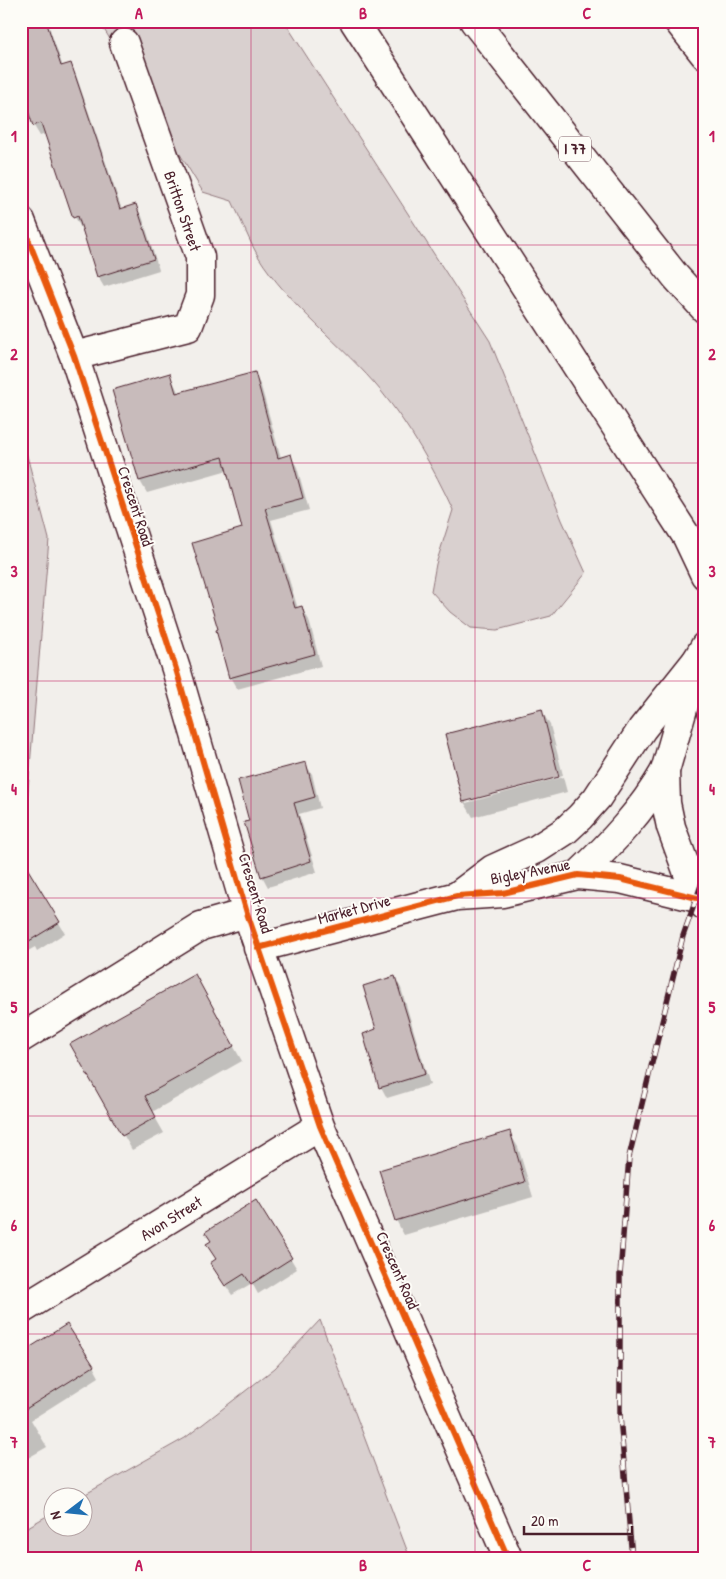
<svg xmlns="http://www.w3.org/2000/svg" width="726" height="1579" font-family="'Patrick Hand',sans-serif">
	<rect width="100%" height="100%" fill="#f2efeb"/>
	<filter id="ink" filterUnits="userSpaceOnUse"><feTurbulence type="fractalNoise" baseFrequency=".02" numOctaves="2"/><feDisplacementMap in="SourceGraphic" scale="10" xChannelSelector="R" yChannelSelector="G"/><feConvolveMatrix kernelMatrix="1 2 1 2 8 2 1 2 1" color-interpolation-filters="sRGB"/></filter>
	<g filter="url(#ink)">
		<path fill="#d9d0cf" stroke="#92787d" d="M 99,21 L 284,21 L 490,341 L 562,520 L 586,573 L 551,616 L 497,630 L 471,628 L 450,612 L 431,591 L 436,564 L 453,510 C 433,467 411,428 381,391 C 344,346 288,305 258,256 C 248,239 241,219 232,201 L 203,192 Z
			M 21,433 L 49,539 L 27,802 L 21,810 Z
			M 320,1320 L 410,1558 L 21,1558 L 21,1531 L 52,1513 L 52,1526 L 82,1526 L 82,1496 L 185,1438 L 275,1368 Z"/>
		<path fill="#0003" d="M 21,21 L 47,21 L 63,67 L 70,64 L 76,75 L 122,210 L 135,206 L 142,216 L 159,270 L 104,287 L 98,277 L 83,227 L 81,228 L 75,217 L 46,134 L 40,136 L 34,126 L 21,85 Z
			M 254,374 L 261,386 L 281,458 L 290,455 L 297,467 L 309,510 L 271,520 L 298,609 L 302,608 L 309,620 L 321,666 L 237,689 L 230,677 L 220,630 L 243,529 L 228,470 L 147,493 L 140,481 L 114,391 L 170,375 L 179,394 Z
			M 541,710 L 550,725 L 563,775 L 466,800 L 466,803 L 563,777 L 567,792 L 473,817 L 464,802 L 447,735 Z
			M 305,764 L 312,774 L 320,808 L 299,814 L 317,872 L 268,887 L 262,876 L 250,822 Z
			M 36,884 L 65,933 L 37,951 L 35,947 L 21,955 L 21,893 Z
			M 395,978 L 401,988 L 430,1085 L 387,1098 L 381,1087 Z
			M 201,989 L 242,1061 L 152,1112 L 164,1133 L 132,1150 L 72,1044 Z
			M 509,1132 L 518,1147 L 533,1197 L 404,1235 L 396,1220 Z
			M 256,1202 L 297,1269 L 258,1294 L 252,1283 L 232,1295 L 218,1274 L 217,1260 Z
			M 21,1355 L 93,1366 L 99,1377 L 31,1420 L 47,1447 L 21,1462 Z"/>
		<path fill="#c8bbbb" stroke="#4a1f2b" d="M 21,21 L 46,21 L 61,66 L 71,63 L 120,209 L 136,204 L 154,259 L 97,277 L 78,216 L 73,218 L 41,123 L 33,126 L 21,89 Z
			M 255,372 L 278,458 L 291,454 L 303,498 L 265,508 L 295,608 L 302,606 L 315,654 L 229,678 L 216,630 L 218,629 L 192,543 L 242,528 L 223,457 L 139,481 L 112,390 L 170,373 L 176,393 Z
			M 542,709 L 559,777 L 463,802 L 445,734 Z
			M 306,762 L 315,797 L 294,803 L 311,861 L 261,877 L 244,822 L 249,821 L 238,780 Z
			M 21,858 L 60,922 L 21,946 Z
			M 195,974 L 234,1046 L 145,1096 L 156,1117 L 122,1136 L 70,1044 Z
			M 395,976 L 425,1074 L 379,1088 L 363,1034 L 376,1029 L 363,986 Z
			M 510,1131 L 525,1182 L 395,1221 L 379,1170 Z
			M 256,1200 L 292,1258 L 251,1284 L 244,1274 L 225,1286 L 210,1263 L 216,1259 L 206,1244 L 211,1241 L 205,1232 Z
			M 67,1324 L 94,1366 L 21,1412 L 21,1353 Z"/>
		<g fill="none" stroke-linecap="round" stroke-linejoin="round">
			<defs>
				<path id="minor" d="M 21,221 L 74,356 L 176,669 L 247,913 L 320,1126 L 508,1558
					M 74,356 L 188,327 L 200,295 L 200,257 L 124,43
					M 578,875 C 612,843 642,811 665,771
					M 457,896 L 493,869 L 537,849 L 565,831 L 580,817 L 597,798 L 642,729 L 697,660
					M 258,948 L 457,896 L 503,893 L 578,875 L 620,879 L 697,898
					M 21,1038 L 201,926 L 247,913
					M 21,1310 L 320,1126"/>
				<path id="major" d="M 705,646 L 697,660 L 665,771 L 666,803 L 671,827 L 697,898 L 705,906"/>
				<path id="highway" d="M 354,21 L 687,537 L 705,575
					M 474,21 L 676,277 L 705,309
					M 678,21 L 705,55"/>
			</defs>
			<use href="#minor" stroke="#4a1f2b" stroke-width="31"/>
			<use href="#major" stroke="#4a1f2b" stroke-width="31"/>
			<use href="#highway" stroke="#4a1f2b" stroke-width="31"/>
			<use href="#minor" stroke="#fdfcf7" stroke-width="28"/>
			<use href="#major" stroke="#fdfcf7" stroke-width="28"/>
			<use href="#highway" stroke="#fdfcf7" stroke-width="28"/>
			<defs>
				<path id="rail" d="M 632,1558 L 620,1416 L 620,1275 L 629,1157 L 683,936 L 705,874"/>
			</defs>
			<use href="#rail" stroke="#4a1f2b" stroke-width="5.5"/>
			<use href="#rail" stroke="#fdfcf7" stroke-width="4" stroke-dasharray="11" stroke-linecap="butt"/>
			<defs>
				<path id="cycleway" d="M 21,221 L 74,356 L 176,669 L 247,913 L 320,1126 L 508,1558
					M 258,948 L 457,896 L 503,893 L 578,875 L 620,879 L 697,898"/>
			</defs>
			<use href="#cycleway" stroke="#fdfcf7" stroke-width="9"/>
			<use href="#cycleway" stroke="#e8590c" stroke-width="6"/>
		</g>
	</g>
	<path fill="none" stroke="#c2185b" stroke-width="1" stroke-opacity="0.55" d="M 251,21 L 251,1558M 475,21 L 475,1558M 21,245 L 705,245M 21,463 L 705,463M 21,681 L 705,681M 21,898 L 705,898M 21,1116 L 705,1116M 21,1334 L 705,1334"/>
	<g text-anchor="middle" stroke-width="4" stroke-linejoin="round" paint-order="stroke">
		<rect fill="#fdfcf7" stroke="#806168" stroke-width="1" x="559" y="136.5" width="32" height="25" rx="4"/>
		<g font-size="15" font-weight="bold" fill="#4a1f2b">
			<text x="575" y="154">I 77</text>
		</g>
		<g font-size="16" fill="#4a1f2b" stroke="#fdfcf7">
			<text transform="translate(183 211) rotate(71)" y="6">Britton Street</text>
			<text transform="translate(136 506) rotate(72)" y="6">Crescent Road</text>
			<text transform="translate(530 871) rotate(-11)" y="6">Bigley Avenue</text>
			<text transform="translate(256 893) rotate(73)" y="6">Crescent Road</text>
			<text transform="translate(354 909) rotate(-15)" y="6">Market Drive</text>
			<text transform="translate(171 1218) rotate(-32)" y="6">Avon Street</text>
			<text transform="translate(398 1270) rotate(66)" y="6">Crescent Road</text>
		</g>
	</g>
	<rect width="726" height="1579" fill="none" stroke="#fdfcf7" stroke-width="55"/>
	<g transform="translate(68 1512) rotate(254)"><circle r="24" fill="#fdfcf7" stroke="#b5a4a5"/>
	<path d="M0-4L9 19L0 12L-9 19Z" fill="#1f6fb2"/>
	<text y="-8" font-size="14" font-weight="bold" text-anchor="middle" fill="#4a1f2b">N</text>
	</g>
	<path d="M524 1526v8h108v-8" fill="none" stroke="#4a1f2b" stroke-width="2.5"/>
	<text x="531" y="1526" font-size="15" fill="#4a1f2b" stroke="#fdfcf7" stroke-width="4" paint-order="stroke">20 m</text>
	<rect x="28" y="28" width="670" height="1524" fill="none" stroke="#c2185b" stroke-width="2"/>
	<g font-size="16" text-anchor="middle" font-weight="bold" fill="#c2185b">
		<text x="139" y="19">A</text>
		<text x="363" y="19">B</text>
		<text x="587" y="19">C</text>
		<text x="14" y="142">1</text>
		<text x="712" y="142">1</text>
		<text x="14" y="360">2</text>
		<text x="712" y="360">2</text>
		<text x="14" y="577">3</text>
		<text x="712" y="577">3</text>
		<text x="14" y="795">4</text>
		<text x="712" y="795">4</text>
		<text x="14" y="1013">5</text>
		<text x="712" y="1013">5</text>
		<text x="14" y="1231">6</text>
		<text x="712" y="1231">6</text>
		<text x="14" y="1448">7</text>
		<text x="712" y="1448">7</text>
		<text x="139" y="1571">A</text>
		<text x="363" y="1571">B</text>
		<text x="587" y="1571">C</text>
	</g>
</svg>
